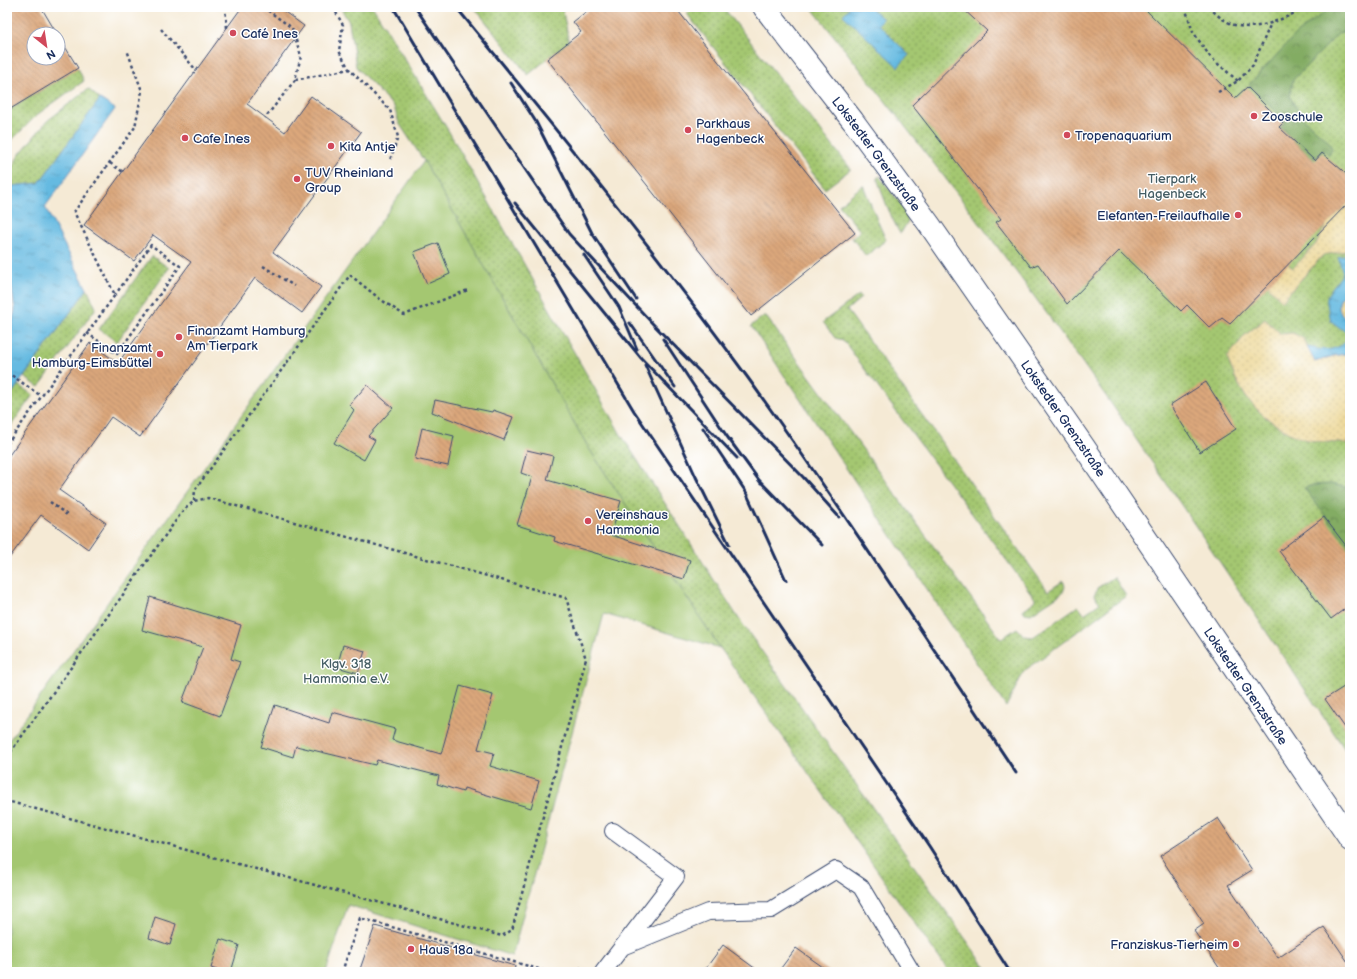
<svg xmlns="http://www.w3.org/2000/svg" width="1357" height="979" font-family="'Balsamiq Sans',sans-serif">
	<defs>
		<pattern id="grass-dots" width="8" height="8" patternUnits="userSpaceOnUse"><rect width="8" height="8" fill="#a4c771"/><path d="M2 2h.1M6 6h.1" fill="none" stroke="#85a260" stroke-width="1.8" stroke-linecap="round"/></pattern>
		<pattern id="forest-crowns" width="20" height="18" patternUnits="userSpaceOnUse"><rect width="20" height="18" fill="#83ac63"/><path d="M2 6a3 3 0 1 1 6 0M12 15a3 3 0 1 1 6 0" fill="none" stroke="#6a8c55"/></pattern>
		<pattern id="sand-dots" width="8" height="8" patternUnits="userSpaceOnUse"><rect width="8" height="8" fill="#eeda9e"/><path d="M2 2h.1M6 6h.1" fill="none" stroke="#ccbb8a" stroke-width="1.8" stroke-linecap="round"/></pattern>
		<pattern id="water-ripples" width="26" height="14" patternUnits="userSpaceOnUse"><rect width="26" height="14" fill="#65bae1"/><path d="M2 4q2-2 4 0t4 0M15 11q2-2 4 0t4 0" fill="none" stroke="#5298ba"/></pattern>
		<pattern id="building-back-hatch" width="6" height="6" patternUnits="userSpaceOnUse"><rect width="6" height="6" fill="#dba77c"/><path d="M-1 5l2 2M0 0l6 6M5-1l2 2" fill="none" stroke="#b18869"/></pattern>
	</defs>
	<rect width="100%" height="100%" fill="#fff"/>
	<filter id="ink" filterUnits="userSpaceOnUse"><feTurbulence type="fractalNoise" baseFrequency=".025" numOctaves="2"/><feDisplacementMap in="SourceGraphic" scale="8" xChannelSelector="R" yChannelSelector="G"/><feConvolveMatrix kernelMatrix="1 2 1 2 8 2 1 2 1" color-interpolation-filters="sRGB"/></filter>
	<filter id="wash" filterUnits="userSpaceOnUse"><feTurbulence type="fractalNoise" baseFrequency=".012" numOctaves="4" result="noise"/><feDisplacementMap in="SourceGraphic" scale="16" xChannelSelector="R" yChannelSelector="G"/><feGaussianBlur stdDeviation="0.9" result="paint"/><feColorMatrix in="noise" values="0 0 0 0 0 0 0 0 0 0 0 0 0 0 0 0 0 1.4 0 .05"/><feComposite in="paint" operator="in"/></filter>
	<g filter="url(#wash)">
		<rect width="100%" height="100%" fill="#f5ead5"/>
		<path fill="url(#grass-dots)" stroke="#607b68" d="M 340,7 L 373,7 L 448,130 L 620,433 L 739,619 L 989,972 L 949,972 L 720,648 L 588,447 L 424,161 L 399,123 L 394,107 L 356,67 L 349,22 Z
			M 474,7 L 562,7 L 569,41 L 528,75 Z
			M 695,7 L 723,7 L 851,169 L 825,189 L 687,14 Z
			M 811,7 L 1350,7 L 1350,757 C 1261,624 1174,491 1081,361 C 995,240 903,123 811,7 Z
			M 78,68 L 84,81 L 38,114 L 7,145 L 7,111 Z
			M 88,89 L 100,99 L 39,183 L 13,186 L 7,195 L 7,176 L 19,155 L 47,121 Z
			M 879,176 L 907,212 L 908,221 L 901,233 L 899,232 C 890,215 883,197 877,178 Z
			M 863,185 L 878,222 L 886,240 L 866,256 L 852,238 L 860,231 L 839,205 Z
			M 152,256 L 169,268 L 117,342 L 99,329 Z
			M 87,289 L 96,308 L 39,387 L 24,377 Z
			M 859,295 L 861,298 L 847,310 L 1048,591 L 1063,581 C 1066,586 1065,589 1062,593 L 1031,614 L 1025,613 L 1023,610 L 1036,600 L 843,340 L 835,338 L 823,322 Z
			M 765,315 L 1001,639 L 1017,628 L 1024,636 L 1033,637 L 1078,606 L 1084,614 L 1100,603 L 1094,595 L 1096,592 L 1097,588 L 1114,577 L 1126,596 L 1024,671 L 1006,707 L 751,326 Z
			M 18,385 L 33,395 L 7,431 L 7,400 Z"/>
		<path fill="url(#forest-crowns)" stroke="#4f6e60" d="M 1331,7 L 1350,7 L 1350,31 L 1344,31 L 1338,34 L 1293,80 L 1290,97 L 1301,116 L 1329,142 L 1332,149 L 1329,155 L 1324,150 L 1295,178 L 1269,154 L 1288,134 L 1281,127 L 1286,121 L 1249,85 L 1295,35 Z
			M 1331,484 L 1350,488 L 1350,548 L 1304,488 L 1313,485 Z"/>
		<path fill="url(#sand-dots)" stroke="#84847e" d="M 1350,201 L 1350,259 L 1347,251 L 1323,255 L 1282,301 L 1267,285 L 1288,264 L 1293,268 L 1316,244 L 1326,225 Z
			M 1350,287 L 1350,322 C 1333,309 1337,300 1350,287 Z
			M 1265,319 L 1281,334 L 1293,333 L 1304,339 L 1315,362 L 1333,356 L 1350,353 L 1350,444 C 1333,442 1313,443 1298,437 C 1279,429 1258,413 1246,397 C 1238,385 1232,371 1227,358 L 1245,335 Z"/>
		<path fill="#a4c771" stroke="#607b68" d="M 424,161 L 588,447 L 720,648 L 604,614 L 512,956 L 348,905 L 326,972 L 194,972 L 187,970 L 186,972 L 7,972 L 7,743 Z"/>
		<path fill="url(#water-ripples)" stroke="#4074a0" d="M 850,7 L 872,7 L 871,8 L 883,19 L 878,24 L 909,55 L 898,67 L 843,15 Z
			M 100,99 L 115,109 L 45,207 L 87,289 L 7,400 L 7,348 L 15,310 L 11,282 L 7,276 L 7,195 L 13,186 L 39,183 Z
			M 1349,255 L 1350,259 L 1350,287 C 1337,300 1333,309 1350,322 L 1350,353 L 1333,356 L 1315,362 L 1307,347 C 1326,351 1333,352 1348,340 L 1347,333 L 1331,321 C 1330,314 1326,305 1327,298 C 1328,291 1339,280 1343,273 L 1338,257 Z"/>
		<g id="blocks">
			<path fill="url(#building-back-hatch)" d="M 7,7 L 41,7 L 57,34 L 34,34 L 34,58 L 58,58 L 58,35 L 78,68 L 7,111 Z
				M 242,7 L 278,7 L 304,26 L 247,104 L 285,132 L 311,96 L 361,132 L 273,252 L 321,287 L 302,313 L 255,278 L 140,437 L 111,417 L 59,490 L 106,523 L 88,549 L 41,515 L 7,561 L 7,458 L 90,343 L 118,363 L 191,262 L 153,235 L 134,261 L 84,225 Z
				M 592,7 L 675,7 L 855,233 L 751,316 L 547,59 L 581,32 L 573,22 Z
				M 961,7 L 1143,7 L 1235,98 L 1247,87 L 1283,123 L 1279,127 L 1315,161 L 1322,153 L 1342,170 L 1350,178 L 1350,201 L 1230,324 L 1222,318 L 1210,328 L 1187,305 L 1181,311 L 1119,251 L 1067,304 L 1038,264 L 1031,267 L 996,222 L 1001,219 L 912,105 L 987,31 Z
				M 438,243 L 450,274 L 427,284 L 414,252 Z
				M 1206,382 L 1236,429 L 1200,452 L 1170,405 Z
				M 367,385 L 393,408 L 368,436 L 375,440 L 364,460 L 334,443 L 354,410 L 349,405 Z
				M 435,400 L 492,412 L 493,410 L 513,417 L 504,440 L 432,412 Z
				M 422,428 L 454,436 L 448,466 L 415,459 Z
				M 527,450 L 553,456 L 547,480 L 621,501 L 611,535 L 690,560 L 684,579 L 554,541 L 555,537 L 517,525 L 532,477 L 521,473 Z
				M 1324,517 L 1350,551 L 1350,605 L 1331,619 L 1279,551 Z
				M 150,597 L 241,625 L 231,659 L 240,662 L 220,716 L 182,702 L 203,647 L 142,630 Z
				M 343,645 L 365,651 L 358,673 L 337,667 Z
				M 1350,683 L 1350,735 L 1325,699 Z
				M 460,686 L 493,695 L 478,749 L 494,753 L 490,766 L 539,781 L 531,808 L 464,788 L 463,792 L 437,784 L 439,776 L 377,760 L 375,765 L 296,746 L 293,757 L 261,747 L 275,705 L 329,723 L 332,712 L 395,729 L 392,740 L 441,754 Z
				M 1218,818 L 1252,870 L 1228,885 L 1278,958 L 1324,927 L 1350,965 L 1350,972 L 1222,972 L 1194,931 L 1204,924 L 1160,856 Z
				M 155,917 L 176,924 L 170,945 L 149,938 Z
				M 375,926 L 515,966 L 514,972 L 359,972 Z
				M 220,939 L 239,945 L 231,972 L 223,972 L 211,968 Z
				M 723,945 L 760,972 L 703,972 Z
				M 796,948 L 830,972 L 778,972 Z"/>
		</g>
	</g>
	<g filter="url(#ink)">
		<use href="#blocks" fill-opacity="0" stroke="#3c4b70" stroke-width="1"/>
		<g fill="none" stroke-linecap="round" stroke-linejoin="round">
			<defs>
				<path id="service" d="M 622,947 L 708,912 L 771,910 L 836,870 L 861,887 L 912,972
					M 603,972 L 676,877 L 613,831"/>
				<g id="minor">
					<path id="s1" d="M 764,7 L 853,121 L 929,224 L 1084,447 L 1350,839"/>
				</g>
			</defs>
			<use href="#service" stroke="#3c4b70" stroke-width="18"/>
			<use href="#minor" stroke="#3c4b70" stroke-width="24"/>
			<path stroke="#3c4b70" stroke-width="2.5" stroke-dasharray="3 3" stroke-linecap="butt" d="M 225,7 L 227,28
				M 263,7 L 292,28 L 301,56 L 295,80 L 265,118
				M 333,7 L 343,25 L 339,51 L 349,69 L 390,110 L 398,137 L 390,160
				M 1185,7 L 1193,32 L 1211,58 L 1238,81
				M 1209,7 C 1214,12 1220,18 1226,21 C 1250,36 1284,19 1306,7
				M 161,29 L 196,70
				M 295,80 L 349,69
				M 1218,92 L 1238,81 L 1253,65 L 1271,23
				M 7,150 L 12,153
				M 110,163 L 123,172
				M 263,266 L 294,286
				M 87,333 L 117,354 L 180,266 L 151,245 L 115,295
				M 7,372 L 41,396
				M 7,444 L 115,295 L 74,212 L 135,127 L 142,91 L 127,50
				M 194,501 L 195,490 L 350,275 L 380,299 L 404,315 L 468,290
				M 50,502 L 67,515
				M 7,757 L 182,512 L 194,501 L 208,498 L 566,598 L 586,659 L 512,930 L 502,936 L 7,801
				M 342,972 L 360,918 L 549,972
				M 577,972 L 581,967"/>
			<use href="#service" stroke="#fff" stroke-width="16"/>
			<use href="#minor" stroke="#fff" stroke-width="22"/>
			<path stroke="#1b2f5e" stroke-width="3" d="M 393,7 L 634,411 L 929,846 L 1010,972
				M 415,7 L 569,234 L 653,324 L 803,477 L 839,517
				M 456,7 C 556,129 655,251 748,378 C 841,507 928,641 1016,773
				M 511,83 L 536,122 L 592,233 L 636,299
				M 515,203 L 641,358 L 737,458
				M 584,255 L 619,307 L 637,349
				M 630,323 L 675,387
				M 663,339 L 726,435 L 761,483
				M 645,365 L 696,477 L 729,544
				M 703,428 L 748,495
				M 758,479 L 822,545
				M 745,490 L 786,580"/>
		</g>
	</g>
	<g fill="#d1495b" stroke="#fff" stroke-width="1.5">
		<circle cx="233" cy="33" r="4"/>
		<circle cx="1254" cy="116" r="4"/>
		<circle cx="688" cy="130" r="4"/>
		<circle cx="1067" cy="135" r="4"/>
		<circle cx="185" cy="138" r="4"/>
		<circle cx="331" cy="146" r="4"/>
		<circle cx="297" cy="179" r="4"/>
		<circle cx="1238" cy="215" r="4"/>
		<circle cx="179" cy="337" r="4"/>
		<circle cx="160" cy="354" r="4"/>
		<circle cx="588" cy="521" r="4"/>
		<circle cx="1236" cy="944" r="4"/>
		<circle cx="411" cy="949" r="4"/>
	</g>
	<g text-anchor="middle" stroke-width="3" stroke-linejoin="round" paint-order="stroke">
		<g font-size="13" fill="#1b2f5e" stroke="#fff" text-anchor="start">
			<text x="241" y="38">Café Ines</text>
			<text x="1262" y="121">Zooschule</text>
			<text x="696" y="128">Parkhaus<tspan x="696" dy="15">Hagenbeck</tspan></text>
			<text x="1075" y="140">Tropenaquarium</text>
			<text x="193" y="143">Cafe Ines</text>
			<text x="339" y="151">Kita Antje</text>
			<text x="305" y="177">TUV Rheinland<tspan x="305" dy="15">Group</tspan></text>
			<text x="1230" y="220" text-anchor="end">Elefanten-Freilaufhalle</text>
			<text x="187" y="335">Finanzamt Hamburg<tspan x="187" dy="15">Am Tierpark</tspan></text>
			<text x="152" y="352" text-anchor="end">Finanzamt<tspan x="152" dy="15">Hamburg-Eimsbüttel</tspan></text>
			<text x="596" y="519">Vereinshaus<tspan x="596" dy="15">Hammonia</tspan></text>
			<text x="1228" y="949" text-anchor="end">Franziskus-Tierheim</text>
			<text x="419" y="954">Haus 18a</text>
		</g>
		<g font-size="13" fill="#1b2f5e" stroke="#fff">
			<text dy="5" stroke="none"><textPath href="#s1" startOffset="185">Lokstedter Grenzstraße</textPath></text>
			<text dy="5" stroke="none"><textPath href="#s1" startOffset="509">Lokstedter Grenzstraße</textPath></text>
			<text dy="5" stroke="none"><textPath href="#s1" startOffset="833">Lokstedter Grenzstraße</textPath></text>
		</g>
		<g font-size="13" fill="#445d64" stroke="#fff">
			<text x="1172" y="183">Tierpark<tspan x="1172" dy="15">Hagenbeck</tspan></text>
			<text x="346" y="668">Klgv. 318<tspan x="346" dy="15">Hammonia e.V.</tspan></text>
		</g>
	</g>
	<rect width="1357" height="979" fill="none" stroke="#fff" stroke-width="24"/>
	<g transform="translate(46 46) rotate(150)"><circle r="19" fill="#ffffff" stroke="#a4acbf"/>
	<path d="M0-3L7 15L0 10L-7 15Z" fill="#d1495b"/>
	<text y="-6" font-size="11" font-weight="bold" text-anchor="middle" fill="#1b2f5e">N</text>
	</g>
</svg>
